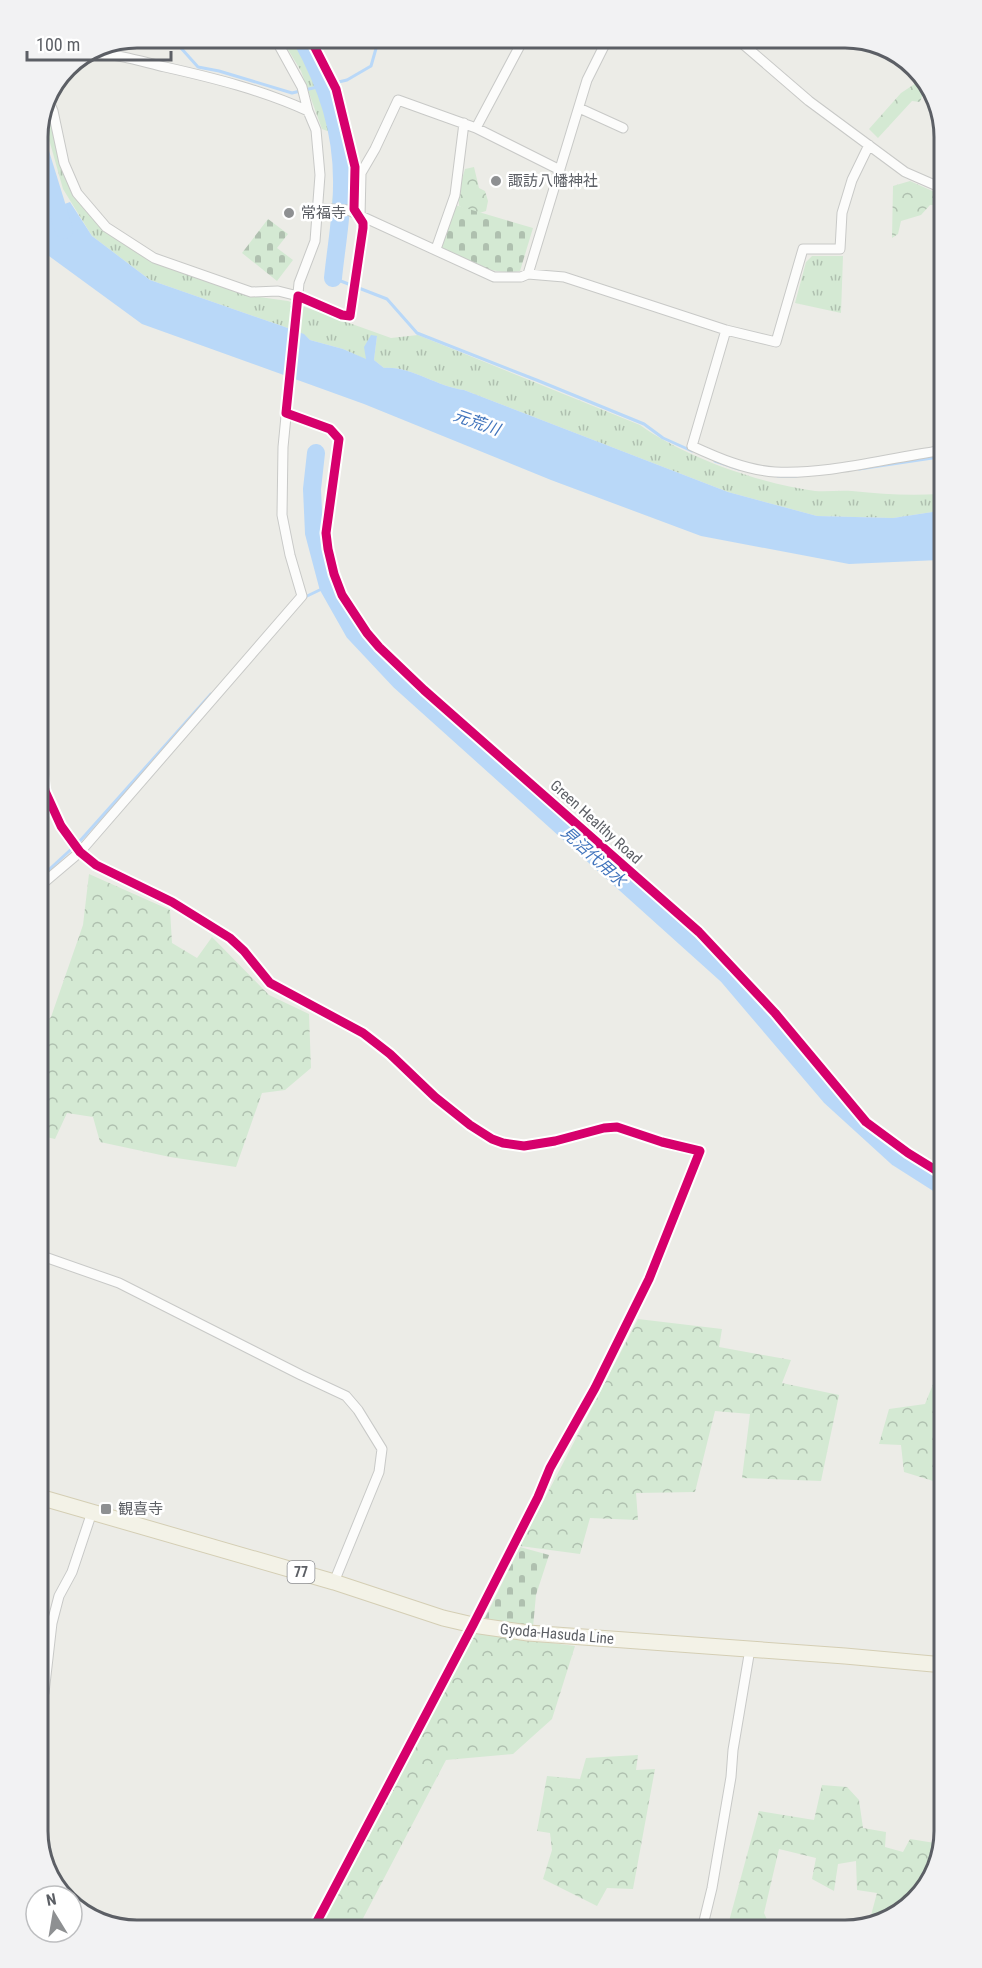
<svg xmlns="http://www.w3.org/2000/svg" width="982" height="1968" font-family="'Roboto Condensed','Noto Sans JP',sans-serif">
	<defs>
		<pattern id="grass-tufts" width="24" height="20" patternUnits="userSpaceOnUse" patternTransform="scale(1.5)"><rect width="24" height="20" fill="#d4e9d3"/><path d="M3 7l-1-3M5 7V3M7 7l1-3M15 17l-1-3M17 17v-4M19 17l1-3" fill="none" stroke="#afc0af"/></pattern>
		<pattern id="forest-crowns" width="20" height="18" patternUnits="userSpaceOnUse" patternTransform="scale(1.5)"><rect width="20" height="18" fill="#d4e9d3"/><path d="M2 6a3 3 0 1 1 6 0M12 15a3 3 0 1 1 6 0" fill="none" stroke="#afc0af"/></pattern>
		<pattern id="cemetery-stones" width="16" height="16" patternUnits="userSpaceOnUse" patternTransform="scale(1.5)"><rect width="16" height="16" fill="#d4e9d3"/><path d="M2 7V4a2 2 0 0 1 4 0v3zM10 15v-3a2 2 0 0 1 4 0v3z" fill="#afc0af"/></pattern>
	</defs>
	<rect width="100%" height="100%" fill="#ecece7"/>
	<path fill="url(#grass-tufts)" d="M 281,38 L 293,38 C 301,51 309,64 316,78 C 336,117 337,162 336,204 L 332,204 L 335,176 L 330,132 L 322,129 L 301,71 Z
		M 48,108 L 61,164 L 104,231 L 152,260 L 252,296 L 288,301 L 391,338 L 418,335 L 640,425 C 684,457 761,484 815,491 C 827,492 840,490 852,491 C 882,494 908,496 939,494 L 939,511 L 893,518 L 817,516 L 728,492 L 464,390 C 437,387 411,366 384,368 L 374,360 L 377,336 L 366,350 L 367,360 L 343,349 L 310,340 L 303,334 L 285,327 L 150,280 L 92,236 L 63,189 L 43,118 Z
		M 812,256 L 843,256 L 841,313 L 795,303 L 806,262 Z"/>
	<path fill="url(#forest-crowns)" d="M 916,83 L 924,90 L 920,102 L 912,101 L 878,138 L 869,129 L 901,93 Z
		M 474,167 L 479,188 L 485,191 L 488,201 L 486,211 L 476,214 L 459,206 L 458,192 L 465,169 Z
		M 910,181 L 937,193 L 938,205 L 930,205 L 921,215 L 901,221 L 898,234 L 892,238 L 893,186 Z
		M 89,874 L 170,910 L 172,943 L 197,958 L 212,937 L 269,995 L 309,1014 L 311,1068 L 285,1090 L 262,1093 L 236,1167 L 170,1157 L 100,1142 L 93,1117 L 67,1113 L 55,1139 L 42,1136 L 41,1027 L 51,1017 L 83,925 Z
		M 638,1319 L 722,1329 L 719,1347 L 791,1360 L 782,1383 L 839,1395 L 821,1481 L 742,1478 L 750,1414 L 715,1411 L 695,1492 L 636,1493 L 638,1520 L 590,1518 L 580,1554 L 520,1546 Z
		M 942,1362 L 943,1484 L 904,1472 L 901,1445 L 879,1444 L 889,1409 L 925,1404 Z
		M 475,1633 L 575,1646 L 552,1719 L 513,1754 L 446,1760 L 358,1928 L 318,1929 Z
		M 638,1755 L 636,1770 L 655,1769 L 633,1889 L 607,1888 L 597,1906 L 543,1879 L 552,1850 L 550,1833 L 537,1831 L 547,1776 L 580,1779 L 586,1758 Z
		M 822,1785 L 847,1787 L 859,1800 L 863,1828 L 886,1832 L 885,1847 L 903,1852 L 910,1839 L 941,1844 L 928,1887 L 883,1923 L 870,1919 L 877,1893 L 857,1890 L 856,1861 L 838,1864 L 834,1891 L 812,1879 L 816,1858 L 779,1849 L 764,1913 L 769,1924 L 728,1925 L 759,1811 L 814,1820 Z"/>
	<path fill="url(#cemetery-stones)" d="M 455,205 L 533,228 L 520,271 C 491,276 467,261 442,248 L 441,243 Z
		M 268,219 L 288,234 L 277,248 L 293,260 L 277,281 L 242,253 Z
		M 520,1547 L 549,1555 L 536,1595 L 533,1627 L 484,1620 Z"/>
	<path fill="#b9d8f8" d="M 70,202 L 92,236 L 150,280 L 285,327 L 304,334 L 310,340 L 343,349 L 366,359 L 364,347 L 371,335 L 377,336 L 374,360 L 384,368 C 411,366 437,387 464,390 L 728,492 L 817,516 L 893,518 L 939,511 L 939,560 L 849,564 L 701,536 L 551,480 L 364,404 L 142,324 L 38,248 L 38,210 L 45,214 L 48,210 Z"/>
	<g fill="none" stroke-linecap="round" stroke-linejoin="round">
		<path stroke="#b9d8f8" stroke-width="3" d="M 172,38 L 198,67 L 219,71 L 292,93 L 347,80 L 371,66 L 379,38
			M 333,278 L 387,299 L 417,333 L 539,381 L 644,424 L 663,438 L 692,451
			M 715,461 L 739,469
			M 859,469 L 939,457
			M 778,476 L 796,476
			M 305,597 L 328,586
			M 41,877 L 79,842 L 211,694"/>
		<path stroke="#b9d8f8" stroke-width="10" d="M 316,453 L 312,489 L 314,533 L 328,586 L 354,632 L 400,681 L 727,975"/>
		<path stroke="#b9d8f8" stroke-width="18" d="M 301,38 C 327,85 343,131 342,186 C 342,216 336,248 333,278
			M 38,146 L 64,230
			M 316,453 L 312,489 L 314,533 L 328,586 L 354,632 L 400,681 L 727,975 L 830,1096 L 898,1158 L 942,1186"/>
		<defs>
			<path id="minor" d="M 736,38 L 809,101 L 905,172 L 937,186
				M 96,54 C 120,54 143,62 165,67 C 214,78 262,90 308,111
				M 50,104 L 53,111 L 64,163 L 77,193 L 106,227 L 154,258 L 251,292 L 278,291 L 298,296
				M 579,108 L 623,128
				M 476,128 L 524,38
				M 317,208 L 348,210 L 494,277 L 521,277 L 528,274 L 564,277 L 726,330 L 776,342 L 803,249 L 840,249 L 842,213 L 852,180 L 869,145
				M 360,217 L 361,173 L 375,149 L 398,100 L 476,128 L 560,170
				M 436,249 L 455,195 L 464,123
				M 528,274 L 587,80 L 608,38
				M 726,330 L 692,446 C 718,458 746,470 775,472 C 827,475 887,458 939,451
				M 40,758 L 45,791 L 61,826 L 80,852 L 96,865 L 172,902 L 230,938 L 244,951 L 270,983 L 363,1033 L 390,1054 L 435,1097 L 470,1125 L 492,1139 L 503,1143 L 524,1146 L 555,1141 L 604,1128 L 617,1127 L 662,1142 L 700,1151 L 649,1279 L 595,1388 L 550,1468 L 538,1497 L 473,1625 L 313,1929
				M 41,885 L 80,852 L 302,596 L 290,555 L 282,515 L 283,447 L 299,283 L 315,241 L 320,175 L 316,130 L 308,111 L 302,87 L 275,38
				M 42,1256 L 119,1283 L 301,1375 L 346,1396 L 358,1410 L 382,1449 L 379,1472 L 334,1582
				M 44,1693 L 52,1623 L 59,1596 L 72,1572 L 92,1512
				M 703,1925 L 712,1888 L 731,1777 L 733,1750 L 750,1649"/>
			<path id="primary" d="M 43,1498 L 334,1582 L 443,1618 L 473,1625 L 528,1633 L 845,1656 L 944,1665"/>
		</defs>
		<use href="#minor" stroke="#c8c9c7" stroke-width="11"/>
		<use href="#primary" stroke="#d4ceb4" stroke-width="17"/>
		<use href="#minor" stroke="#fcfcfb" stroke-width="9"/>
		<use href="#primary" stroke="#f3f2e7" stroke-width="15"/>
		<defs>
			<path id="cycleway" d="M 310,38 L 336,89 L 355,167 L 354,209 L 363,223 L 363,228 L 350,316 L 342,315 L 298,296 L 286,413 L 330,429 L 339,439 L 326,533 L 328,549 L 334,574 L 342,595 L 367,633 L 379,647 L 424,690 L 699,932 L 775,1013 L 866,1122 L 908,1153 L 942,1174
				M 40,758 L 45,791 L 61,826 L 80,852 L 96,865 L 172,902 L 230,938 L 244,951 L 270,983 L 363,1033 L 390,1054 L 435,1097 L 470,1125 L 492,1139 L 503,1143 L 524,1146 L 555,1141 L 604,1128 L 617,1127 L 662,1142 L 700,1151 L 649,1279 L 595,1388 L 550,1468 L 538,1497 L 473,1625 L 313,1929"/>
		</defs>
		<use href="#cycleway" stroke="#fff" stroke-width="13"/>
		<use href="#cycleway" stroke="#d6006c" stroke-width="9"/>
	</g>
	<g fill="#8e9092" stroke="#fff" stroke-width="2">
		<circle cx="496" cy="181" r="6"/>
		<circle cx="289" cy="213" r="6"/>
		<rect x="100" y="1503" width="12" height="12" rx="3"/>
	</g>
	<g text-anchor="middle" stroke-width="5" stroke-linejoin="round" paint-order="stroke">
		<rect fill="#fff" stroke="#8d8f93" stroke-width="1.5" x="287.5" y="1561" width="27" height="22" rx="4.5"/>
		<g font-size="14" font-weight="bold" fill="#5c5f65">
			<text x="301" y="1577">77</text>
		</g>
		<g font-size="15" fill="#5c5f65" stroke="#fff" text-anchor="start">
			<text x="508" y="186">諏訪八幡神社</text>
			<text x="301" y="218">常福寺</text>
			<text x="118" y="1514">観喜寺</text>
		</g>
		<g font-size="15" fill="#5c5f65" stroke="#fff">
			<text transform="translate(596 822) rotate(42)" y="5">Green Healthy Road</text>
			<text transform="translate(557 1634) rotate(5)" y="5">Gyoda-Hasuda Line</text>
		</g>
		<g font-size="16" font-style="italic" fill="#4174bc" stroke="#fff">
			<text transform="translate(477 422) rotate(19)" y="6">元荒川</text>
			<text transform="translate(594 856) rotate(42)" y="6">見沼代用水</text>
		</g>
	</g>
	<path d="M0 0H982V1968H0ZM137 48H845A89 89 0 0 1 934 137V1831A89 89 0 0 1 845 1920H137A89 89 0 0 1 48 1831V137A89 89 0 0 1 137 48Z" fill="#f2f2f3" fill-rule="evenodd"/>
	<path fill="none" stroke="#5c5f65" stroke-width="3" d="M137 48H845A89 89 0 0 1 934 137V1831A89 89 0 0 1 845 1920H137A89 89 0 0 1 48 1831V137A89 89 0 0 1 137 48Z"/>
	<g transform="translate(54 1914) rotate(349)"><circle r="28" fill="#ffffff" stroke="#bebfc1" stroke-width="1.5"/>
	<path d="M0-4.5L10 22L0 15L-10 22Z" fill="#8e9092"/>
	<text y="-9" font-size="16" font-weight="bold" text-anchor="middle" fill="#5c5f65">N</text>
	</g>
	<path d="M27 51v9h144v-9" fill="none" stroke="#5c5f65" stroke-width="3"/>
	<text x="36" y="51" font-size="18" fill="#5c5f65" stroke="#ffffff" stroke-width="4.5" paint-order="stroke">100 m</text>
</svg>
